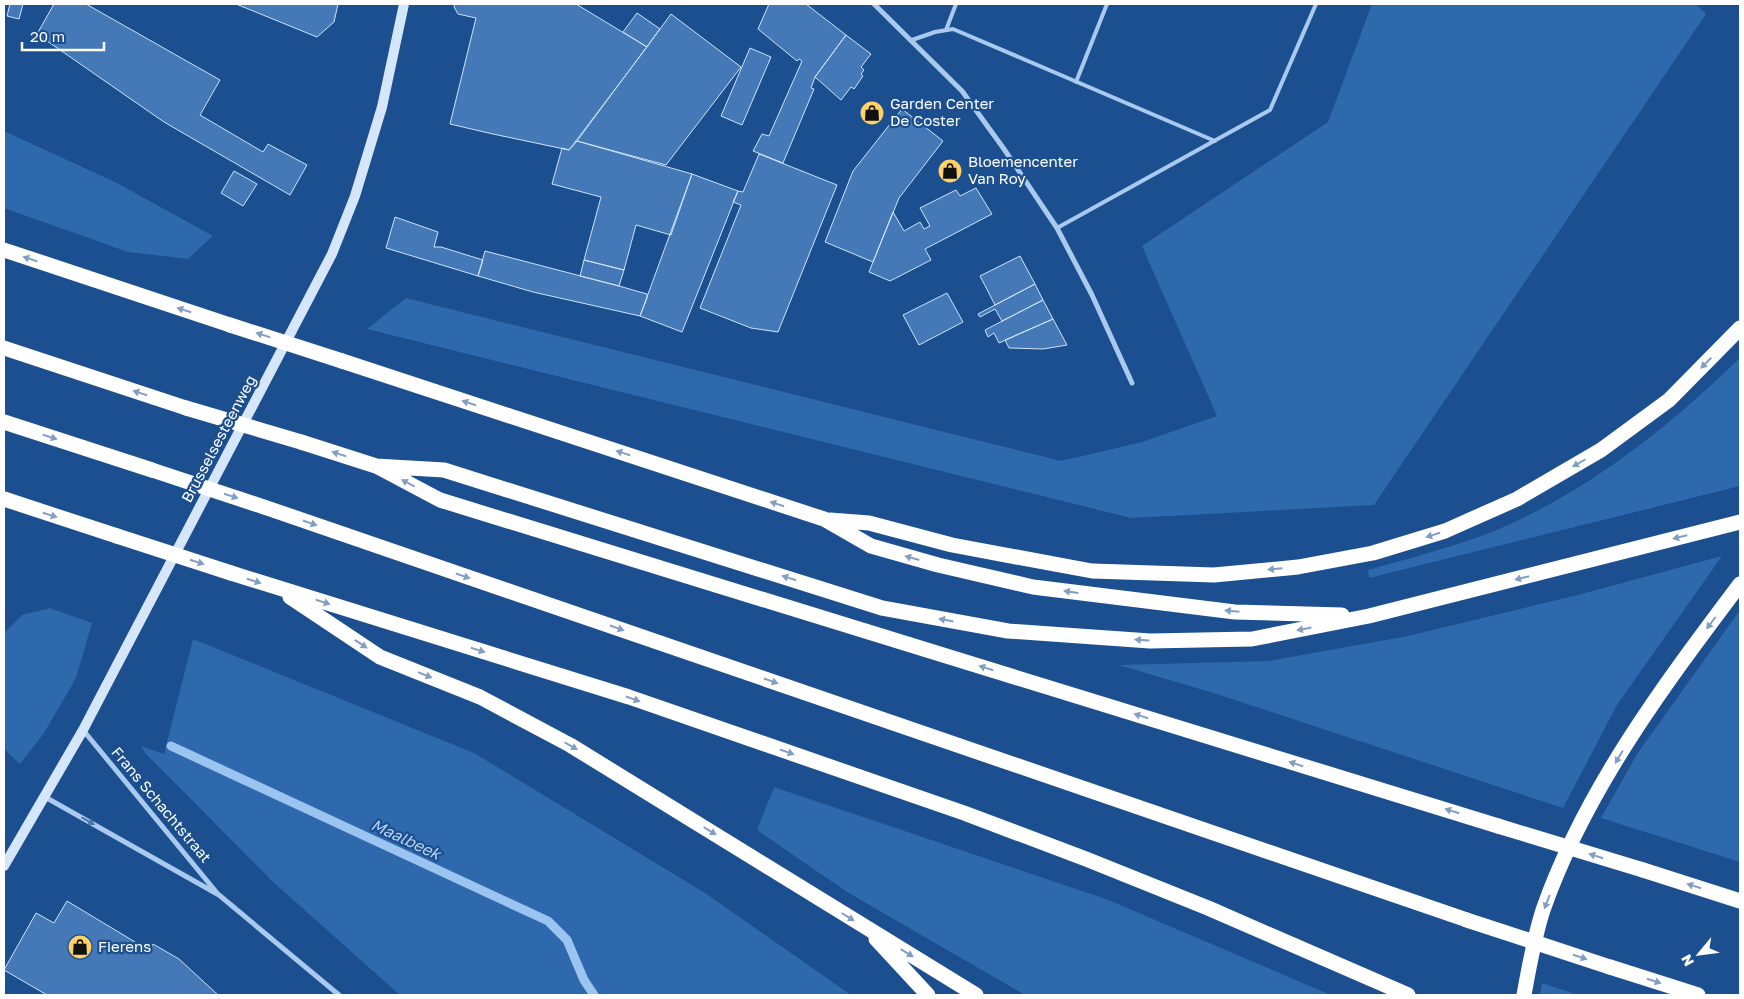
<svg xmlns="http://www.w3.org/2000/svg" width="1744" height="999" font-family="'Golos Text',sans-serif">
	<rect width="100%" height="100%" fill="#1b4f8f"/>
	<path fill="#2e69ad" d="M 1372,4 L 1696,4 L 1706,14 L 1374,505 L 1131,518 L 367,329 L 406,298 L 1061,461 L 1142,442 L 1217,416 L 1142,246 L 1328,122 Z
		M 4,131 L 117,183 L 213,236 L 188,259 L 128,252 L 4,208 Z
		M 1740,358 L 1740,486 L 1369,578 L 1368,570 C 1420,555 1475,542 1523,518 C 1608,476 1673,422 1740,358 Z
		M 1722,556 L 1617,705 L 1563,808 L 1220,695 L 1119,665 L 1269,661 L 1408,636 L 1574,596 Z
		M 50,608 L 92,623 L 76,678 L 44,733 L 20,764 L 4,749 L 4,633 L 22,615 Z
		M 1740,610 L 1740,862 L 1601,818 L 1637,754 Z
		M 193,639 L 474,753 L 705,893 L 851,995 L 400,995 L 272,881 L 145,753 L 141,746 L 164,754 Z
		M 774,787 L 1106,899 L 1331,995 L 1025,995 L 847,892 L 757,830 Z
		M 1542,983 L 1578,995 L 1540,995 Z"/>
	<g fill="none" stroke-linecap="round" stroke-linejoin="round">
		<path stroke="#9cc4f0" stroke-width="9" d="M 171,746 L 548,921 L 567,940 L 584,980 L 594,995"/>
	</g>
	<path fill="#4478b7" stroke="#cfe3fa" d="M 10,4 L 23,4 L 19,19 L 7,16 Z
		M 54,4 L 86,4 L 220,80 L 200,115 L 263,152 L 268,144 L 307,165 L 290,195 L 164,122 L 37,34 Z
		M 236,4 L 338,4 L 334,22 L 317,37 Z
		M 455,4 L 576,4 L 647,47 L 569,150 L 493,134 L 450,124 L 476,18 L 458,14 L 454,7 Z
		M 769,4 L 806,4 L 846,35 L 815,77 L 811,88 L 814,89 L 783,163 L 753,151 L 762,134 L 769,136 L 802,61 L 799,59 L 797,61 L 758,29 Z
		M 637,13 L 660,29 L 647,47 L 623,32 Z
		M 671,14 L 741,67 L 666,165 L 577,141 Z
		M 846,35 L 871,54 L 861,67 L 864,70 L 861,74 L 863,76 L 854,89 L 851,87 L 841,100 L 815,77 Z
		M 750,48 L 771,57 L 742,125 L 721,116 Z
		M 902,109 L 943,141 L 899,198 L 873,262 L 825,242 L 853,171 Z
		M 577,141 L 692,174 L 671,235 L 636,225 L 624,270 L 584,260 L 601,197 L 552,184 L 562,148 L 569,150 Z
		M 759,154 L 837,185 L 778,332 L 751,328 L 700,308 L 741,205 L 733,202 L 738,191 L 743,192 Z
		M 234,171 L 257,184 L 243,206 L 221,193 Z
		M 692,174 L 738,191 L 682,332 L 640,316 Z
		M 976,188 L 992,214 L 925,249 L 931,260 L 890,281 L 869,272 L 893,212 L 904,231 L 920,222 L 924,229 L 930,226 L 920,208 L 956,190 L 960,196 Z
		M 395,217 L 438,232 L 434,247 L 441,247 L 483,260 L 478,276 L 386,248 Z
		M 485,251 L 619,286 L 647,294 L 647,298 L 640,316 L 533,292 L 478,276 Z
		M 1020,256 L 1035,284 L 995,305 L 980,276 Z
		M 584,260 L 624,270 L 619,286 L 580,276 Z
		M 1035,284 L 1043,300 L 1002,321 L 995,309 L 980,317 L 978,314 Z
		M 947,293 L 963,322 L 919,345 L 903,315 Z
		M 1043,300 L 1053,319 L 999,343 L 994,333 L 988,337 L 985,330 Z
		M 1053,319 L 1067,345 L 1043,349 L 1009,348 L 1005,340 Z
		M 67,901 L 150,951 L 153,944 L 179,959 L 218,995 L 47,995 L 4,970 L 36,913 L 54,923 Z"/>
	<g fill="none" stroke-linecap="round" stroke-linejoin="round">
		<path stroke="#a9c9ee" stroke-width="4" d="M 946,30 L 956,4
			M 912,40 L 935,32 L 953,29 L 1215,141
			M 1076,82 L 1107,4
			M 1057,228 L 1270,110 L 1316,4"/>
		<path stroke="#a9c9ee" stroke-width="5" d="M 874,4 L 962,91 L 1004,149 L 1057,228 L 1092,295 L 1132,383
			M 83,730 L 217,893
			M 45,797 L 219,895 L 339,995"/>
		<path stroke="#d6e6fa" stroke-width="10" d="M 4,866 L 83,730 L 332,254 L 355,196 L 382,107 L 404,4"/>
		<path stroke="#fff" stroke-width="15" d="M 4,250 L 230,325
			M 4,348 L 186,408
			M 342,361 L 824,519 L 871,546 L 938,565 L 1033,587 L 1235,612 L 1342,615
			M 4,422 L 152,470
			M 301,442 L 376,466 L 440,500 L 1498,826
			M 376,466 L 444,470 L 882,608 L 1008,631 L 1150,641 L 1252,639 L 1369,616 L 1740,522
			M 4,499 L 117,536
			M 264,507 L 1467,920
			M 830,520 L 869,523 L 952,545 L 1092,571 L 1214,575 L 1298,567 L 1373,553 L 1445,531 L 1517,499 L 1601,450 L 1669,400 L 1740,328
			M 231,573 L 629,697 L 964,813 L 1086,859 L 1208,908 L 1408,995
			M 290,597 L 380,657 L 480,697 L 570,745 L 976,995
			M 1643,870 L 1740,901
			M 876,939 L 928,995
			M 1610,967 L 1698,995
			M 1524,995 C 1529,967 1534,938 1543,910 C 1585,790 1664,685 1740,584"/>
		<path stroke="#fff" stroke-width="15" d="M 230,325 L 342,361
			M 186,408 L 301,442
			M 152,470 L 264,507
			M 117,536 L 231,573
			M 1498,826 L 1643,870
			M 1467,920 L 1610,967"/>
	</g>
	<defs><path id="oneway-solid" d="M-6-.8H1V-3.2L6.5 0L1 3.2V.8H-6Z" transform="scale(1.25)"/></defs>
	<g fill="#829ec1">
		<use href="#oneway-solid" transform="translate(30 259) rotate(-162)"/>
		<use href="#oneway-solid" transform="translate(184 310) rotate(-162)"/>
		<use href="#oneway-solid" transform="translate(263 335) rotate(-162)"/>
		<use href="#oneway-solid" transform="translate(1706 363) rotate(135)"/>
		<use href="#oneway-solid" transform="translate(140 393) rotate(-162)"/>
		<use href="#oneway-solid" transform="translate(469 403) rotate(-162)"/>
		<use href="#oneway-solid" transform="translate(50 437) rotate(18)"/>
		<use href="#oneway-solid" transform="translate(623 453) rotate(-162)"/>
		<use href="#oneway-solid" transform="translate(339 454) rotate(-163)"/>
		<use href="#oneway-solid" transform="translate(1579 463) rotate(150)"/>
		<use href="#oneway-solid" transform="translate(408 483) rotate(-152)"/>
		<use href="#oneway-solid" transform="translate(231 496) rotate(18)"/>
		<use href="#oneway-solid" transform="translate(777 504) rotate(-162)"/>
		<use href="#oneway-solid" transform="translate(50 515) rotate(18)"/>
		<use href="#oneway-solid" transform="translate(310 523) rotate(19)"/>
		<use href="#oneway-solid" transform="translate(1433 535) rotate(163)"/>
		<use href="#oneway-solid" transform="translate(1680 537) rotate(166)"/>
		<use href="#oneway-solid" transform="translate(912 558) rotate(-164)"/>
		<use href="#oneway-solid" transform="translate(197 562) rotate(18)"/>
		<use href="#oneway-solid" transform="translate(1275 569) rotate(175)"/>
		<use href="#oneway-solid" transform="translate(463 576) rotate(19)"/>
		<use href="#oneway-solid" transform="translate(789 578) rotate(-163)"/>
		<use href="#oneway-solid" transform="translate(1522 578) rotate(166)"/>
		<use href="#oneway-solid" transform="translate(254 581) rotate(18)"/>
		<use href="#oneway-solid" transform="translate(1071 592) rotate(-172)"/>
		<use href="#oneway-solid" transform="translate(323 602) rotate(17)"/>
		<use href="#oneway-solid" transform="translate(1232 611) rotate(-175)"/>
		<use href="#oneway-solid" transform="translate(946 620) rotate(-169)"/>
		<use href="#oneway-solid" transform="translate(1711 623) rotate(127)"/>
		<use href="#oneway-solid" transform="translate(617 628) rotate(19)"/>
		<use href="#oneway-solid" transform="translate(1304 629) rotate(169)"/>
		<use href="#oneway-solid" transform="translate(1142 640) rotate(-176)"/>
		<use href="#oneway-solid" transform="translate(361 644) rotate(34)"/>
		<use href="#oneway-solid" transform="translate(478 650) rotate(17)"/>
		<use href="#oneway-solid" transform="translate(986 668) rotate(-163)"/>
		<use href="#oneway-solid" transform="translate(425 675) rotate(22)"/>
		<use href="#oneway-solid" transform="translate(771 681) rotate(19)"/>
		<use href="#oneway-solid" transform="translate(633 699) rotate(19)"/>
		<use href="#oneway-solid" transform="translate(1141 716) rotate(-163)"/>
		<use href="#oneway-solid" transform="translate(571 746) rotate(30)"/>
		<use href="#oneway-solid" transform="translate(787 752) rotate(19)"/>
		<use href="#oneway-solid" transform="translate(1619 757) rotate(121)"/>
		<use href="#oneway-solid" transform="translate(1296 764) rotate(-163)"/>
		<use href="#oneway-solid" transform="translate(1452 811) rotate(-163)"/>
		<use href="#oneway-solid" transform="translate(710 831) rotate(32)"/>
		<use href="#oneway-solid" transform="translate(1596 856) rotate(-163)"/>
		<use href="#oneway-solid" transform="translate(1694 886) rotate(-163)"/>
		<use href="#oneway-solid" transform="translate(1547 902) rotate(111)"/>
		<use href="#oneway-solid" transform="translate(848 917) rotate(32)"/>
		<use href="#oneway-solid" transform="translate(907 953) rotate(31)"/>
		<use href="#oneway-solid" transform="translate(1580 957) rotate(18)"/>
		<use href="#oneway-solid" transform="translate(1654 981) rotate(18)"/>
	</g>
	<use fill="#4674ac" href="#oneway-solid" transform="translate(88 821) rotate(30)"/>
	<defs>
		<symbol id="shop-disc" viewBox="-11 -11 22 22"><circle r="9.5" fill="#ffd166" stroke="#1b4f8f"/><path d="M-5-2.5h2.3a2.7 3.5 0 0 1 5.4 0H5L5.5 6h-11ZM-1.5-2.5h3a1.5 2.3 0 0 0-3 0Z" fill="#111"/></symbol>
	</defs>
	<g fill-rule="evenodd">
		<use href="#shop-disc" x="858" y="99" width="28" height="28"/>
		<use href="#shop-disc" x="936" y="157" width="28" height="28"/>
		<use href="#shop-disc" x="66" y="933" width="28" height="28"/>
	</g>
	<g text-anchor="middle" stroke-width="4.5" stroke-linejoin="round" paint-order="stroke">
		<g font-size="15" fill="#fff" stroke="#1b4f8f" text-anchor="start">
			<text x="890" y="109">Garden Center<tspan x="890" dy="17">De Coster</tspan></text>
			<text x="968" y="167">Bloemencenter<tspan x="968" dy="17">Van Roy</tspan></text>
			<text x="98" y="952">Fierens</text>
		</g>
		<g font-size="15" fill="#fff" stroke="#1b4f8f">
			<text transform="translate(219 439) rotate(-62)" y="5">Brusselsesteenweg</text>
			<text transform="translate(161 805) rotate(50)" y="5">Frans Schachtstraat</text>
		</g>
		<g font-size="16" font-style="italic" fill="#b5d3f5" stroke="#1b4f8f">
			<text transform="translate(406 839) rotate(25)" y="6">Maalbeek</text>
		</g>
	</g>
	<rect width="1744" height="999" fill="none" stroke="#ffffff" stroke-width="10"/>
	<g transform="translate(1699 954) rotate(241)" stroke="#1b4f8f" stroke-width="4" paint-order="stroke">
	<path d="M0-4L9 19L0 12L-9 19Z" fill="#ffffff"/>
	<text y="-8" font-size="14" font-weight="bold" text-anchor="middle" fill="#ffffff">N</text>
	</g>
	<path d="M22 42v8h82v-8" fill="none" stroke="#ffffff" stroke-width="2.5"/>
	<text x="30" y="42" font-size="15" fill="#ffffff" stroke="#1b4f8f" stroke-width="4" paint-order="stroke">20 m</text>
</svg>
